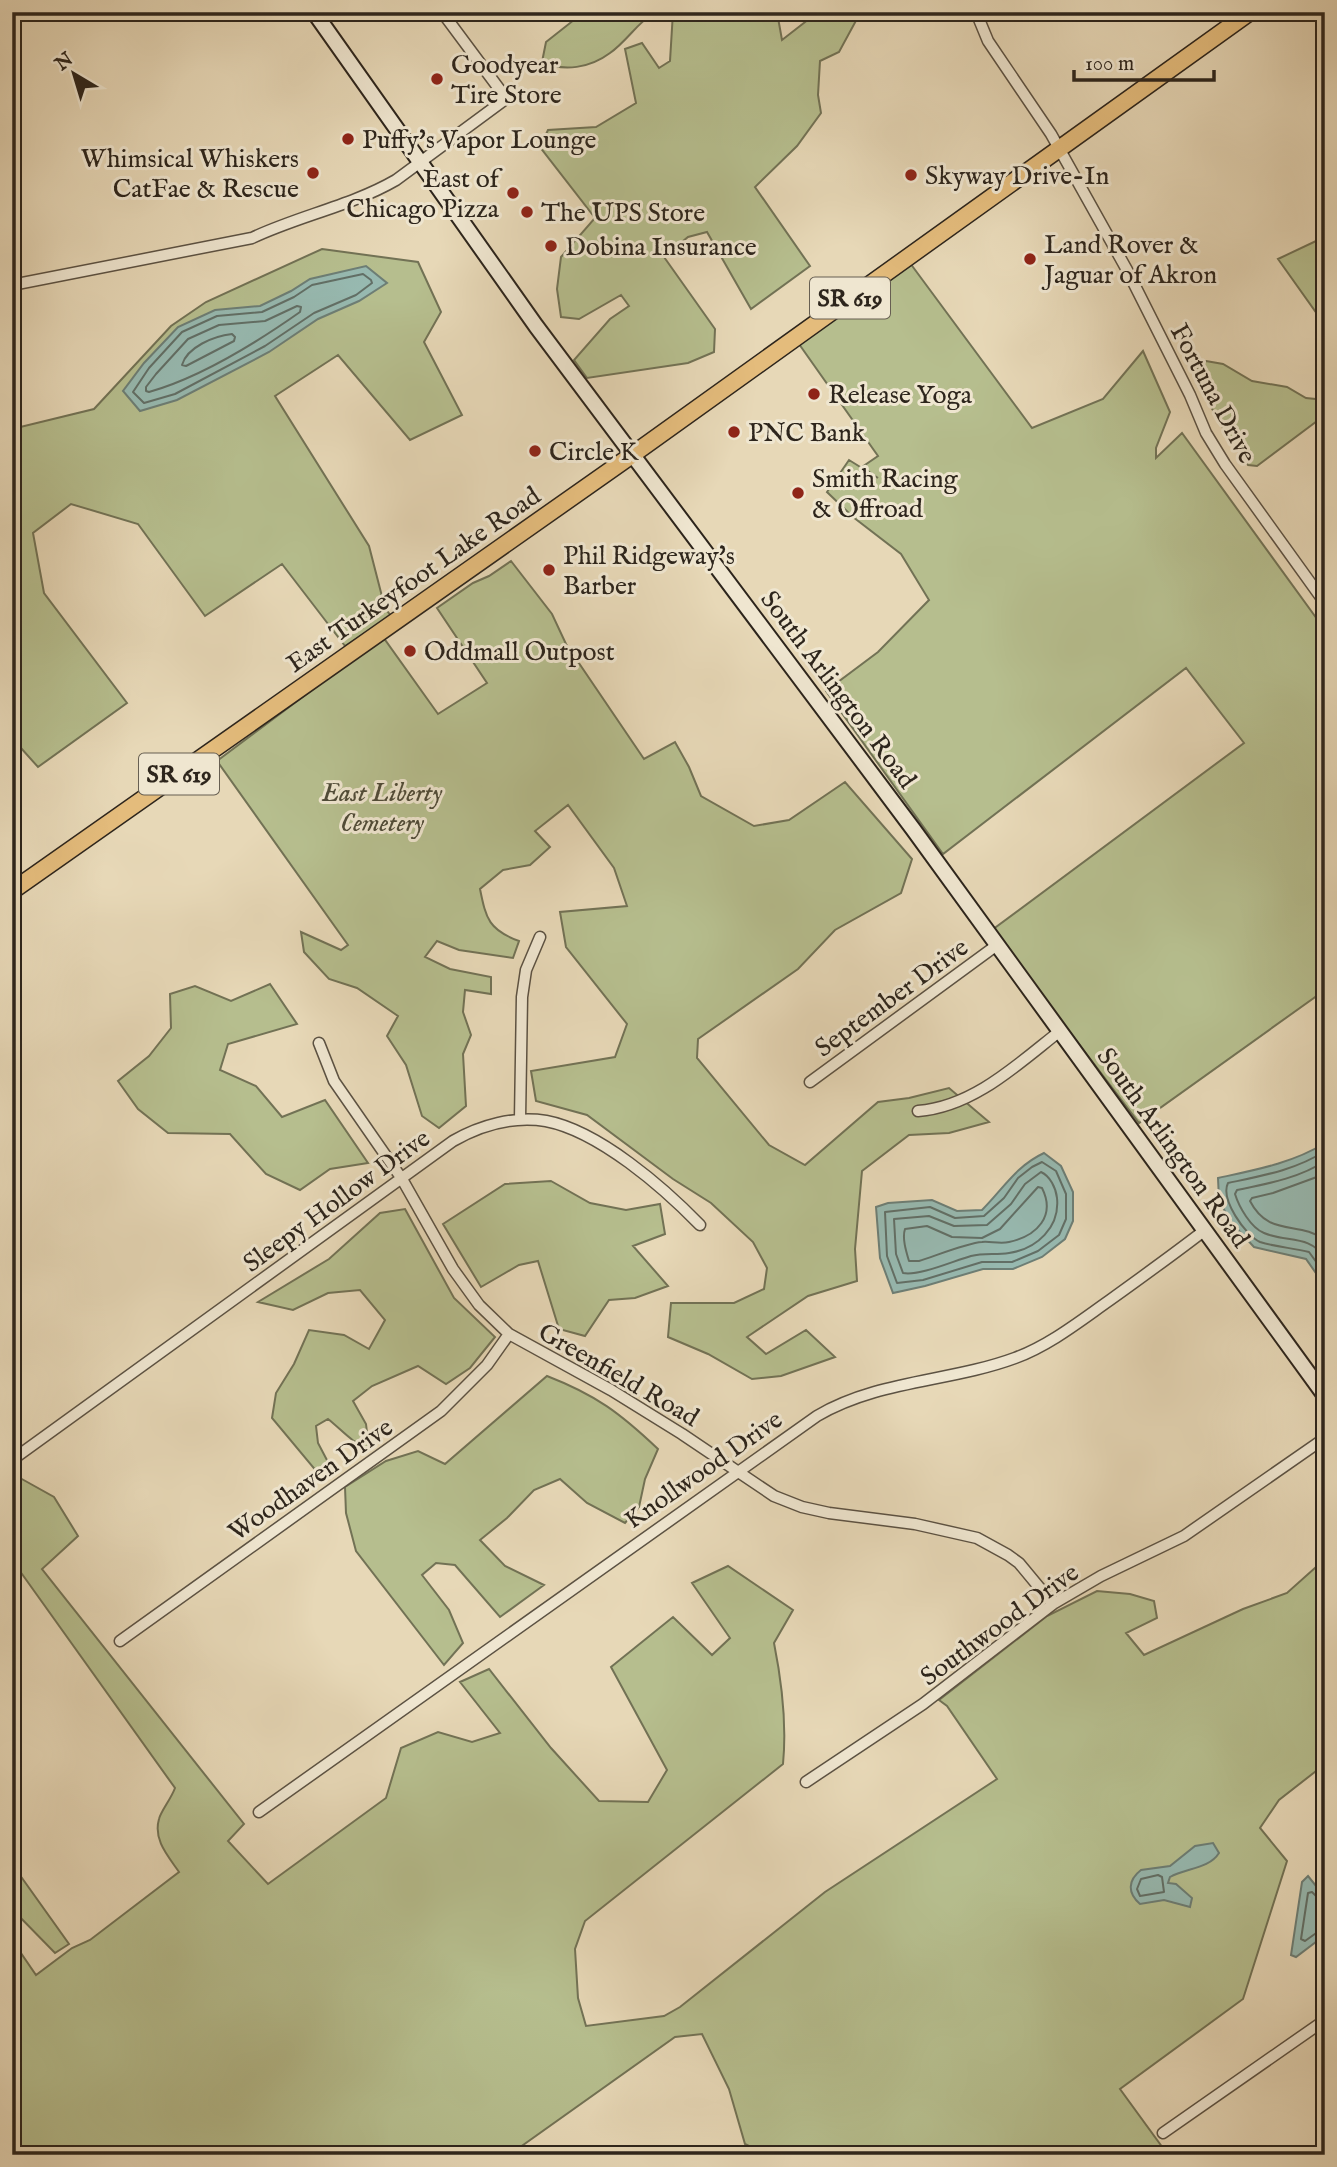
<svg xmlns="http://www.w3.org/2000/svg" width="1337" height="2167" font-family="'IM FELL English',serif">
	<rect width="100%" height="100%" fill="#e7d8b7"/>
	<filter id="stains"><feTurbulence type="fractalNoise" baseFrequency=".00286" numOctaves="4"/><feColorMatrix values="0 0 0 0 .2 0 0 0 0 .09 0 0 0 0 .02 0 0 0 .5 -.17"/></filter>
	<radialGradient id="worn" r=".72"><stop offset=".6" stop-color="#630" stop-opacity="0"/><stop offset="1" stop-color="#630" stop-opacity=".3"/></radialGradient>
	<path fill="#b6be8e" stroke="#727255" stroke-width="2" d="M 584,12 L 602,17 L 609,12 L 655,12 C 637,23 627,41 610,53 C 590,68 564,72 542,62 L 546,42 Z
		M 673,12 L 777,12 L 782,40 L 818,12 L 856,12 L 858,17 L 839,52 L 820,61 L 818,95 L 821,113 L 797,146 L 755,187 L 810,266 L 751,309 L 707,232 L 688,237 L 664,257 L 715,329 L 714,352 L 688,363 L 587,378 L 574,360 L 610,319 L 629,306 L 621,295 L 579,319 L 561,317 L 557,289 L 561,257 L 595,218 L 540,147 L 548,130 L 596,127 L 636,103 L 625,49 L 642,43 L 659,68 L 670,61 Z
		M 1325,239 L 1325,325 L 1278,259 L 1316,241 Z
		M 322,249 L 418,262 L 441,312 L 424,342 L 462,415 L 410,440 L 338,355 L 275,396 L 369,546 L 385,608 L 391,616 L 345,646 L 282,564 L 205,616 L 138,524 L 71,504 L 33,533 L 44,593 L 127,703 L 38,767 L 12,738 L 12,429 L 94,409 L 171,326 L 206,302 Z
		M 910,263 L 1032,428 L 1103,399 L 1143,351 L 1170,412 L 1156,448 L 1156,458 L 1182,433 L 1325,630 L 1325,990 L 1139,1123 L 992,930 L 1244,743 L 1186,668 L 943,854 L 826,691 L 878,652 L 929,600 L 901,554 L 853,517 L 827,492 L 849,460 L 878,478 L 862,467 L 878,456 L 799,344 Z
		M 1206,361 L 1223,364 L 1252,381 L 1287,387 L 1306,398 L 1325,400 L 1325,415 L 1257,466 L 1248,465 C 1226,435 1207,406 1196,369 Z
		M 511,561 L 552,614 L 566,644 L 644,759 L 675,742 L 689,767 L 701,796 L 754,826 L 789,820 L 845,782 L 912,859 L 901,893 L 835,930 L 798,969 L 698,1039 L 697,1058 L 769,1145 L 805,1165 L 878,1102 L 909,1098 L 949,1088 L 989,1122 L 949,1133 L 909,1135 L 862,1171 L 855,1249 L 857,1281 L 808,1296 L 747,1337 L 766,1354 L 806,1330 L 835,1357 L 781,1376 L 752,1379 L 708,1354 L 668,1337 L 671,1303 L 734,1303 L 764,1289 L 767,1268 L 753,1242 L 711,1203 L 673,1179 L 587,1115 L 536,1101 L 531,1071 L 615,1057 L 627,1024 L 566,947 L 560,912 L 627,906 L 614,868 L 568,805 L 535,831 L 550,847 L 530,865 L 503,870 L 480,889 C 486,919 489,930 519,941 L 513,958 L 459,950 L 437,941 L 425,957 L 450,969 L 491,977 L 491,994 L 465,990 L 463,1012 L 471,1035 L 463,1054 L 466,1106 L 439,1128 L 422,1116 L 406,1065 L 387,1036 L 398,1016 L 357,988 L 329,979 L 304,952 L 301,932 L 341,950 L 348,945 L 217,761 L 383,637 L 438,714 L 487,683 L 437,608 L 473,583 L 489,576 Z
		M 270,984 L 297,1024 L 228,1044 L 220,1070 L 256,1086 L 282,1117 L 325,1100 L 368,1163 L 330,1169 L 300,1190 L 266,1174 L 230,1134 L 168,1133 L 138,1109 L 118,1081 L 149,1056 L 171,1028 L 170,994 L 195,986 L 231,1001 Z
		M 551,1181 L 590,1203 L 626,1210 L 660,1204 L 665,1234 L 633,1246 L 668,1286 L 635,1298 L 609,1300 L 585,1336 L 559,1329 L 538,1261 L 519,1265 L 481,1287 L 443,1224 L 505,1184 Z
		M 405,1209 L 454,1298 L 495,1337 L 470,1368 L 446,1384 L 418,1366 L 372,1386 L 353,1401 L 366,1424 L 369,1449 C 352,1443 342,1430 328,1419 L 316,1426 L 318,1443 L 329,1464 L 317,1472 L 272,1418 L 276,1393 L 294,1364 L 309,1330 L 344,1335 L 369,1349 L 385,1320 L 360,1290 L 328,1293 L 293,1310 L 258,1302 L 329,1259 L 380,1213 Z
		M 547,1376 C 596,1395 620,1413 658,1449 L 645,1479 L 639,1507 L 625,1523 L 587,1503 L 560,1479 L 534,1490 L 507,1518 L 480,1540 L 505,1566 L 544,1585 L 500,1617 L 455,1565 L 436,1563 L 422,1575 L 449,1610 L 463,1643 L 444,1665 L 356,1551 L 346,1513 L 345,1487 L 386,1461 L 418,1451 L 445,1464 Z
		M 20,1478 L 54,1497 L 78,1536 L 42,1569 L 244,1824 L 228,1841 L 268,1884 L 386,1798 L 401,1748 L 438,1732 L 472,1742 L 500,1733 L 460,1682 L 489,1669 L 551,1748 L 599,1801 L 648,1802 L 667,1770 L 611,1667 L 673,1617 L 712,1655 L 730,1638 L 692,1583 L 728,1566 L 793,1610 L 774,1643 C 782,1683 787,1723 783,1764 L 585,1921 L 575,1949 L 578,1998 L 586,2026 L 664,2016 L 680,2007 L 825,1892 L 997,1779 L 947,1706 L 939,1700 L 1047,1616 L 1097,1591 L 1130,1594 L 1154,1601 L 1157,1618 L 1126,1633 L 1144,1655 L 1243,1609 L 1287,1593 L 1325,1559 L 1325,1764 L 1279,1800 L 1260,1828 L 1287,1861 L 1243,1999 L 1120,2089 L 1168,2155 L 767,2155 L 745,2144 L 729,2089 L 702,2034 L 675,2037 L 509,2155 L 12,2155 L 12,1940 L 36,1975 L 72,1948 L 90,1940 L 179,1872 C 168,1856 153,1840 159,1819 C 161,1811 171,1799 175,1788 L 12,1560 L 12,1484 Z
		M 12,1864 L 69,1944 L 55,1953 L 12,1909 Z"/>
	<path fill="#97b9b0" stroke="#6d7e75" stroke-width="2" d="M 366,266 L 387,283 L 359,301 L 318,319 L 269,352 L 177,400 L 140,411 L 123,391 L 144,363 L 178,327 L 215,310 L 260,306 L 291,291 L 310,279 Z
		M 1325,1143 L 1325,1286 L 1306,1259 L 1254,1247 L 1229,1220 L 1219,1199 L 1218,1178 C 1255,1170 1293,1163 1325,1143 Z
		M 1044,1153 L 1061,1166 L 1073,1192 L 1073,1221 L 1065,1239 L 1042,1257 L 1013,1269 L 983,1269 L 925,1286 L 893,1293 L 880,1258 L 876,1207 L 888,1203 L 932,1200 L 957,1211 L 982,1210 C 1003,1189 1016,1166 1044,1153 Z
		M 1213,1843 L 1219,1853 C 1209,1869 1186,1868 1170,1877 L 1168,1883 L 1176,1884 L 1192,1898 L 1190,1907 L 1164,1900 L 1140,1904 C 1127,1893 1128,1880 1141,1870 L 1170,1866 L 1195,1846 Z
		M 1308,1876 L 1325,1897 L 1325,1935 L 1296,1957 L 1291,1955 L 1302,1882 Z"/>
	<g fill="none" stroke-linecap="round" stroke-linejoin="round">
		<path stroke="#626f66" stroke-width="2" d="M 363,274 L 371,280 L 372,283 L 356,295 L 314,313 L 265,346 L 175,394 L 144,403 L 133,392 L 149,368 L 182,332 L 217,316 L 262,312 L 294,297 L 312,285 Z
			M 297,306 L 301,307 L 300,312 C 256,343 202,377 149,392 L 146,391 L 146,387 L 156,374 L 188,339 L 219,325 L 265,321 Z
			M 232,334 L 235,337 L 234,341 L 186,366 L 182,365 C 187,347 214,336 232,334 Z
			M 1325,1151 C 1296,1170 1261,1176 1228,1183 C 1220,1199 1245,1235 1260,1242 C 1275,1247 1294,1248 1309,1252 L 1325,1274
			M 1325,1161 C 1300,1178 1266,1184 1237,1190 L 1235,1194 C 1239,1207 1251,1228 1264,1233 C 1287,1243 1309,1234 1325,1258
			M 1042,1162 L 1056,1171 L 1066,1194 L 1066,1219 L 1059,1235 L 1038,1251 L 1012,1262 L 982,1262 L 923,1280 L 897,1283 L 887,1256 L 885,1212 L 930,1207 L 955,1218 L 984,1216 L 1004,1198 L 1018,1178 L 1032,1167 Z
			M 1041,1172 C 1050,1176 1056,1188 1057,1198 C 1060,1227 1037,1249 1009,1253 C 996,1255 984,1253 971,1256 C 953,1261 920,1276 903,1273 L 896,1254 L 894,1219 L 929,1216 L 954,1226 L 987,1225 L 1011,1204 L 1025,1184 Z
			M 1325,1174 L 1273,1193 L 1252,1198 L 1250,1201 C 1269,1238 1299,1220 1325,1240
			M 1038,1187 L 1042,1188 C 1056,1216 1037,1236 1009,1242 C 1000,1244 989,1241 982,1242 C 967,1243 935,1256 919,1261 L 909,1261 C 906,1251 902,1238 905,1229 L 927,1226 L 952,1237 L 982,1238 L 1000,1229 Z
			M 1158,1875 L 1162,1877 L 1164,1892 L 1140,1896 L 1137,1889 L 1141,1879 Z
			M 1325,1900 L 1319,1899 L 1312,1892 L 1308,1893 L 1301,1939 L 1305,1941 L 1319,1931 L 1325,1930"/>
		<defs>
			<path id="street" d="M 976,12 L 988,41 L 1051,134 L 1127,270 L 1190,395 L 1206,433 L 1225,464 L 1325,603
				M 12,285 L 252,238 C 298,216 351,206 396,180 L 503,101 L 500,90 L 442,12
				M 319,1043 L 334,1081 L 402,1179 L 453,1269 L 479,1305 L 509,1334 L 611,1390 L 682,1434 L 774,1496 L 802,1507 L 829,1513 L 915,1524 L 977,1538 L 1008,1555 L 1019,1563 L 1053,1604
				M 810,1082 L 997,945
				M 918,1111 C 973,1107 1018,1064 1060,1031
				M 520,1119 L 522,997 L 526,970 L 540,937
				M 12,1460 L 453,1141 C 481,1125 514,1116 546,1121 C 599,1131 664,1188 700,1225
				M 120,1641 L 441,1411 L 487,1365 L 509,1334
				M 806,1782 L 923,1704 L 1053,1604 L 1101,1576 L 1184,1536 L 1325,1438
				M 259,1812 L 817,1416 C 878,1380 950,1382 1015,1358 C 1050,1345 1080,1321 1110,1300 C 1142,1277 1174,1254 1205,1230
				M 1163,2133 L 1325,2020"/>
			<path id="secondary" d="M 314,12 L 536,326 L 913,829 L 1325,1396"/>
			<path id="primary" d="M 12,891 L 632,455 L 1250,12"/>
		</defs>
		<use href="#street" stroke="#5c5243" stroke-width="13"/>
		<use href="#secondary" stroke="#2d251c" stroke-width="18"/>
		<use href="#primary" stroke="#2d251c" stroke-width="19"/>
		<use href="#street" stroke="#efe6d0" stroke-width="10"/>
		<use href="#secondary" stroke="#efe6d0" stroke-width="14"/>
		<use href="#primary" stroke="#e4bc7c" stroke-width="16"/>
	</g>
	<g fill="#8f2418" stroke="#efe6d0" stroke-width="2.5">
		<circle cx="437" cy="79" r="7"/>
		<circle cx="348" cy="139" r="7"/>
		<circle cx="313" cy="173" r="7"/>
		<circle cx="911" cy="175" r="7"/>
		<circle cx="513" cy="193" r="7"/>
		<circle cx="527" cy="212" r="7"/>
		<circle cx="551" cy="246" r="7"/>
		<circle cx="1030" cy="259" r="7"/>
		<circle cx="814" cy="394" r="7"/>
		<circle cx="734" cy="432" r="7"/>
		<circle cx="535" cy="451" r="7"/>
		<circle cx="798" cy="493" r="7"/>
		<circle cx="549" cy="570" r="7"/>
		<circle cx="410" cy="651" r="7"/>
	</g>
	<g text-anchor="middle" stroke-width="6" stroke-linejoin="round" paint-order="stroke">
		<g fill="#efe6d0" stroke="#675f52" stroke-width="2">
			<rect x="810" y="277.5" width="80" height="41" rx="5"/>
			<rect x="139" y="753.5" width="80" height="41" rx="5"/>
		</g>
		<g font-size="24" font-weight="bold" fill="#2d251c">
			<text x="850" y="306">SR 619</text>
			<text x="179" y="782">SR 619</text>
		</g>
		<g font-size="26" fill="#2d251c" stroke="#efe6d0" text-anchor="start">
			<text x="451" y="73">Goodyear<tspan x="451" dy="30">Tire Store</tspan></text>
			<text x="362" y="148">Puffy's Vapor Lounge</text>
			<text x="299" y="167" text-anchor="end">Whimsical Whiskers<tspan x="299" dy="30">CatFae &amp; Rescue</tspan></text>
			<text x="925" y="184">Skyway Drive-In</text>
			<text x="499" y="187" text-anchor="end">East of<tspan x="499" dy="30">Chicago Pizza</tspan></text>
			<text x="541" y="221">The UPS Store</text>
			<text x="1044" y="253">Land Rover &amp;<tspan x="1044" dy="30">Jaguar of Akron</tspan></text>
			<text x="565" y="255">Dobina Insurance</text>
			<text x="828" y="403">Release Yoga</text>
			<text x="748" y="441">PNC Bank</text>
			<text x="549" y="460">Circle K</text>
			<text x="812" y="487">Smith Racing<tspan x="812" dy="30">&amp; Offroad</tspan></text>
			<text x="563" y="564">Phil Ridgeway's<tspan x="563" dy="30">Barber</tspan></text>
			<text x="424" y="660">Oddmall Outpost</text>
		</g>
		<g font-size="26" fill="#2d251c" stroke="#efe6d0">
			<text transform="translate(1214 393) rotate(62)" y="9">Fortuna Drive</text>
			<text transform="translate(413 579) rotate(-35)" y="9">East Turkeyfoot Lake Road</text>
			<text transform="translate(839 689) rotate(53)" y="9">South Arlington Road</text>
			<text transform="translate(891 997) rotate(-36)" y="9">September Drive</text>
			<text transform="translate(1174 1147) rotate(54)" y="9">South Arlington Road</text>
			<text transform="translate(336 1200) rotate(-36)" y="9">Sleepy Hollow Drive</text>
			<text transform="translate(619 1374) rotate(30)" y="9">Greenfield Road</text>
			<text transform="translate(703 1469) rotate(-35)" y="9">Knollwood Drive</text>
			<text transform="translate(310 1479) rotate(-35)" y="9">Woodhaven Drive</text>
			<text transform="translate(999 1624) rotate(-36)" y="9">Southwood Drive</text>
		</g>
		<g font-size="26" font-style="italic" fill="#4f4b38" stroke="#efe6d0">
			<text x="382" y="801">East Liberty<tspan x="382" dy="30">Cemetery</tspan></text>
		</g>
	</g>
	<rect width="1337" height="2167" fill="none" stroke="#e7d8b7" stroke-width="42"/>
	<rect x="14" y="14" width="1309" height="2139" fill="none" stroke="#2d251c" stroke-width="3.5"/>
	<rect x="21" y="21" width="1295" height="2125" fill="none" stroke="#2d251c" stroke-width="2"/>
	<g transform="translate(74 74) rotate(322)" stroke="#efe6d0" stroke-width="5" paint-order="stroke">
	<path d="M0-5L12 26L0 18L-12 26Z" fill="#2d251c"/>
	<text y="-10" font-size="19" font-weight="bold" text-anchor="middle" fill="#2d251c">N</text>
	</g>
	<path d="M1074 70v10h140v-10" fill="none" stroke="#2d251c" stroke-width="3.5"/>
	<text x="1085" y="70" font-size="21" fill="#2d251c" stroke="#efe6d0" stroke-width="5" paint-order="stroke">100 m</text>
	<rect width="100%" height="100%" filter="url(#stains)"/>
	<rect width="100%" height="100%" fill="url(#worn)"/>
</svg>
